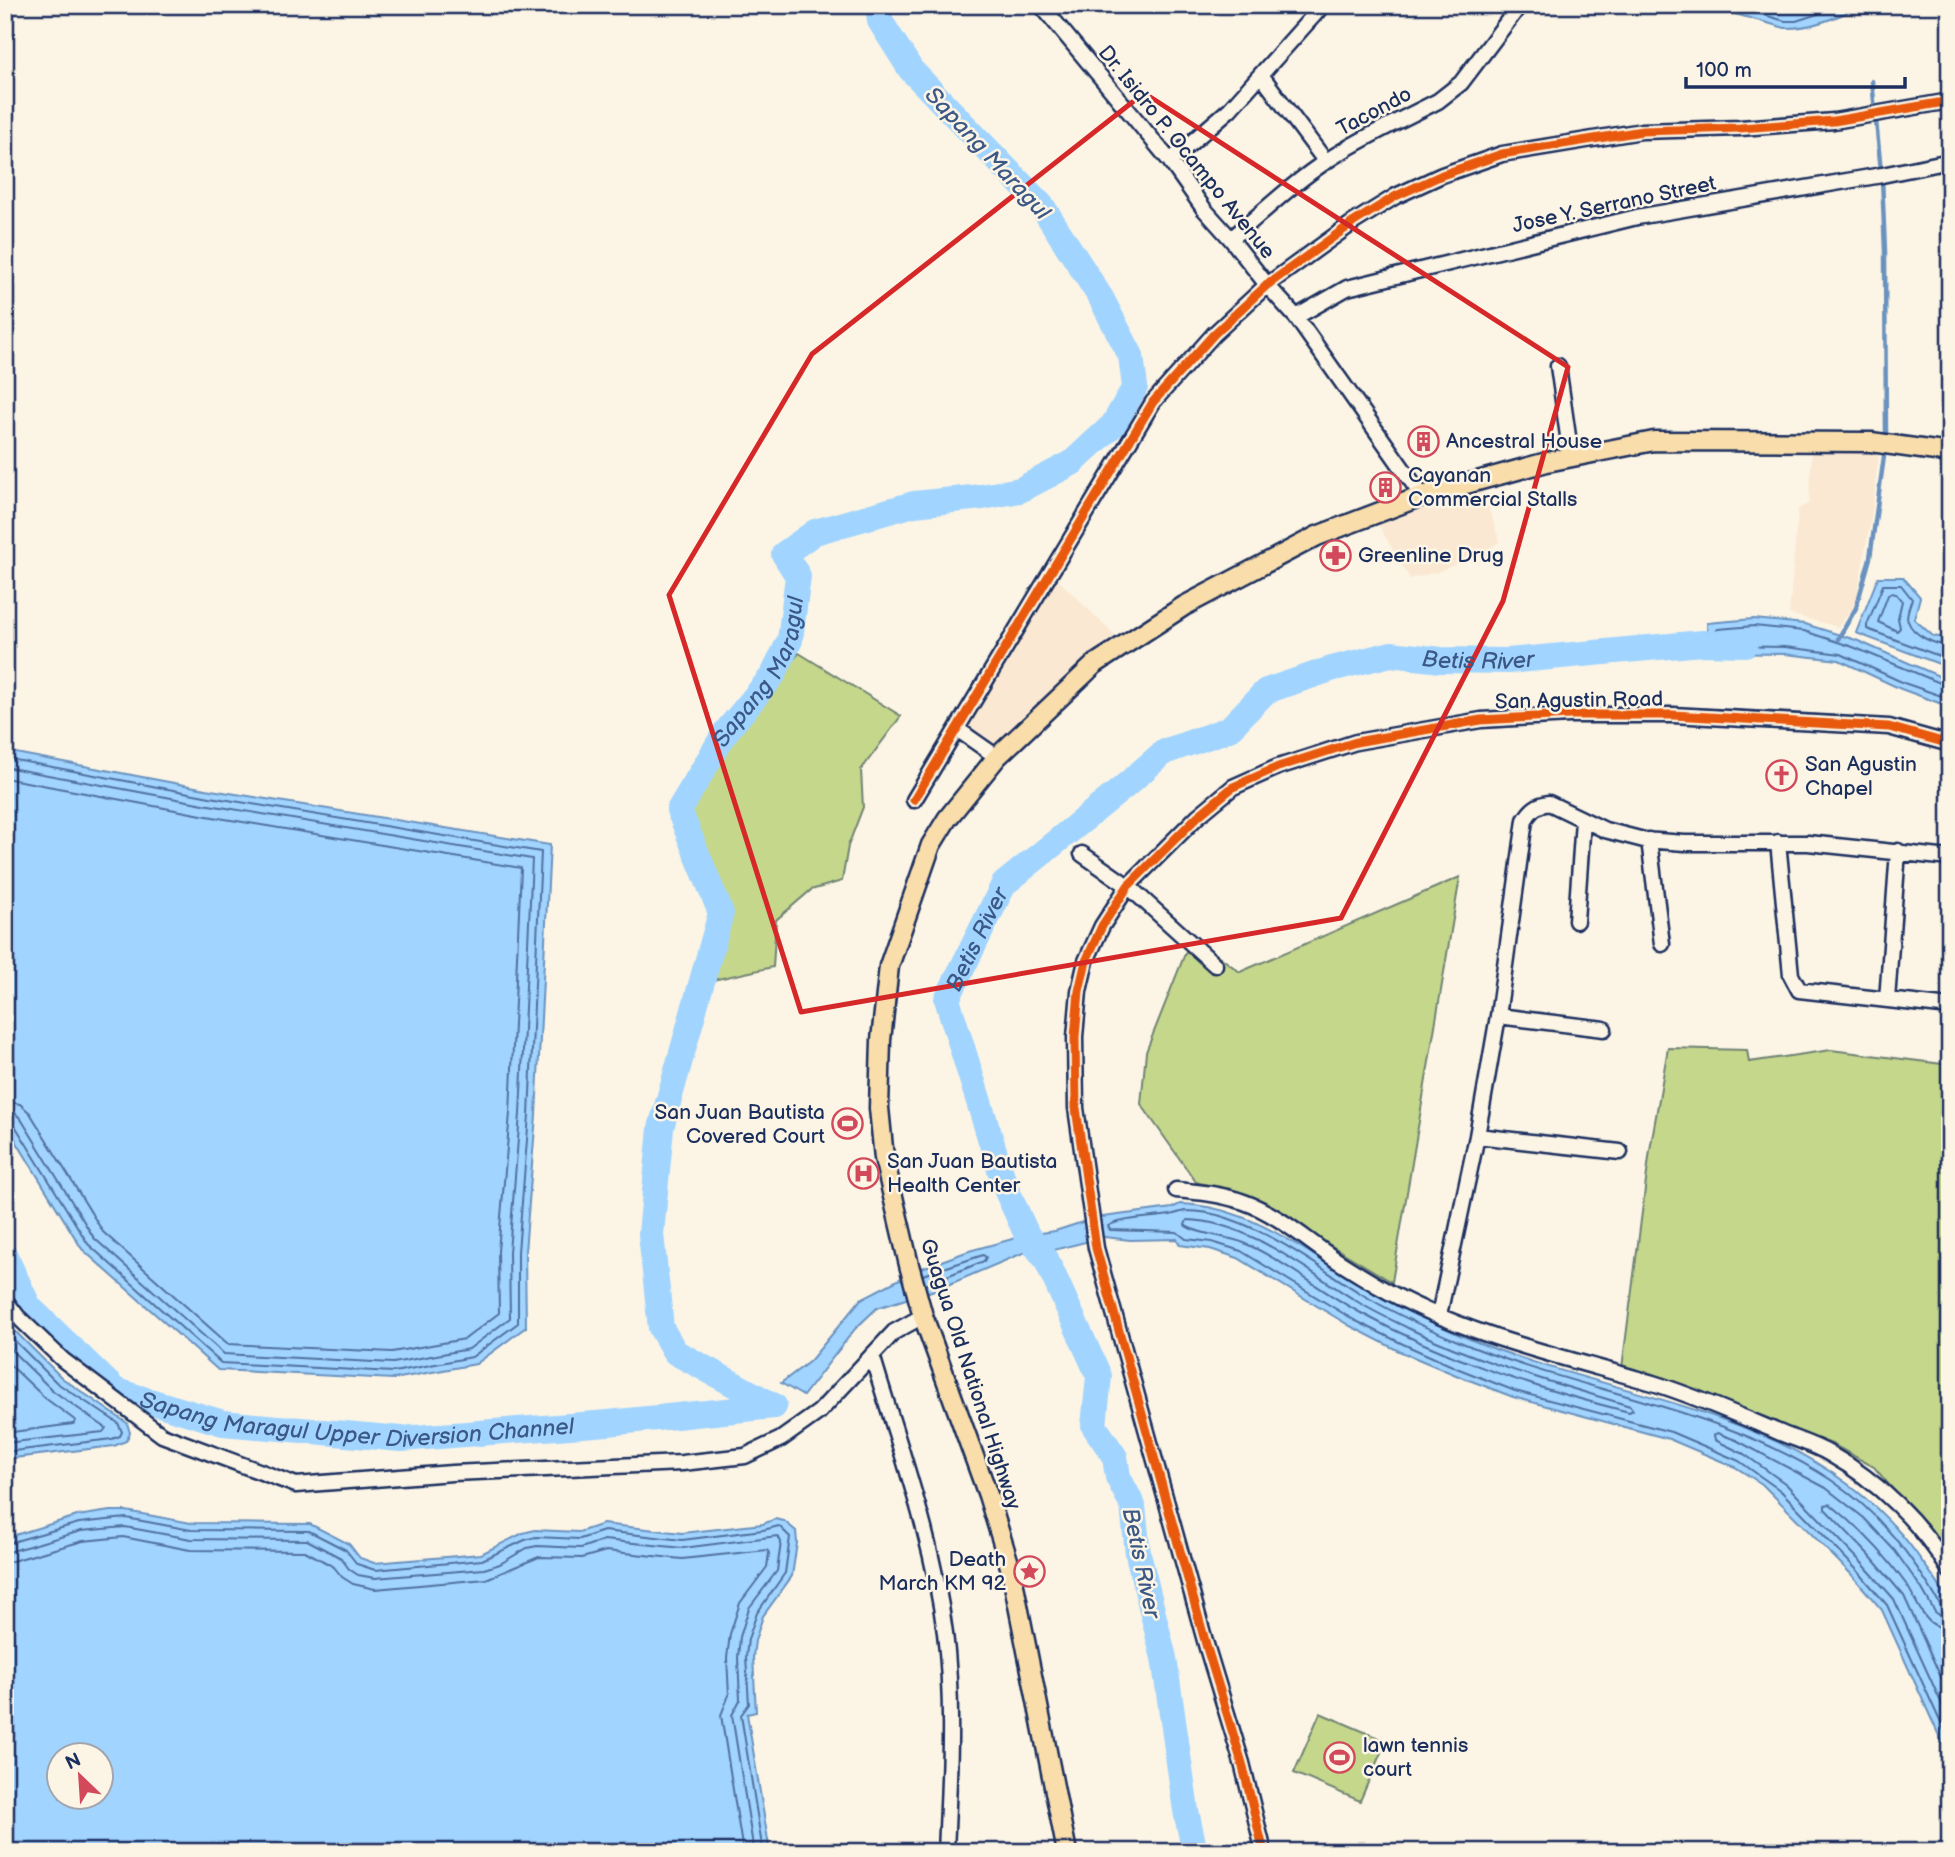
<svg xmlns="http://www.w3.org/2000/svg" width="1955" height="1857" font-family="'Balsamiq Sans',sans-serif">
	<rect width="100%" height="100%" fill="#fcf5e5"/>
	<filter id="ink" filterUnits="userSpaceOnUse"><feTurbulence type="fractalNoise" baseFrequency=".0143" numOctaves="2"/><feDisplacementMap in="SourceGraphic" scale="14" xChannelSelector="R" yChannelSelector="G"/><feConvolveMatrix kernelMatrix="1 2 1 2 8 2 1 2 1" color-interpolation-filters="sRGB"/></filter>
	<g filter="url(#ink)">
		<path fill="#fae8d2" d="M 1839,447 L 1879,452 L 1872,513 L 1855,606 L 1838,627 L 1789,614 L 1798,509 L 1809,503 L 1812,448 Z
			M 1481,485 L 1500,542 L 1478,555 L 1440,571 L 1410,579 L 1373,516 Z
			M 1054,576 L 1116,636 L 1101,645 L 1005,747 L 994,754 L 962,732 Z"/>
		<path fill="#c5d78b" stroke="#708374" stroke-width="2" d="M 799,653 L 901,716 L 861,770 L 863,807 L 848,846 L 842,881 L 811,890 L 776,920 L 773,967 L 713,980 L 724,913 L 685,810 L 729,736 Z
			M 1460,877 L 1392,1282 L 1248,1196 L 1196,1182 L 1141,1104 L 1146,1052 L 1192,936 L 1240,972 Z
			M 1668,1048 L 1747,1050 L 1749,1062 L 1831,1050 L 1950,1065 L 1950,1557 L 1874,1467 L 1832,1444 L 1622,1368 L 1650,1150 Z
			M 1320,1713 L 1386,1741 L 1360,1801 L 1294,1773 Z"/>
		<path fill="#a1d4ff" stroke="#6b92bf" stroke-width="2" fill-rule="evenodd" d="M 1703,5 L 1862,5 C 1839,17 1811,29 1785,28 Z
			M 1878,577 L 1903,577 L 1920,597 L 1914,619 L 1933,636 L 1950,639 L 1950,668 L 1856,633 Z
			M 1754,619 L 1805,624 L 1856,640 L 1950,681 L 1950,707 L 1901,689 L 1839,660 L 1785,654 L 1709,653 L 1707,623 Z
			M 5,751 L 211,790 L 550,845 L 536,1115 L 525,1252 L 526,1327 L 476,1364 L 394,1379 L 218,1370 L 82,1249 L 5,1123 Z
			M 1180,1204 C 1252,1206 1307,1253 1366,1288 C 1395,1306 1428,1321 1460,1335 C 1614,1402 1808,1404 1916,1553 C 1927,1569 1943,1587 1949,1606 C 1953,1618 1950,1636 1950,1649 C 1950,1686 1950,1723 1950,1760 L 1882,1610 L 1851,1574 L 1762,1484 L 1735,1467 L 1669,1439 L 1513,1397 L 1456,1375 L 1399,1351 L 1350,1326 L 1238,1258 L 1210,1249 L 1180,1245 L 1177,1239 L 1130,1240 L 1105,1237 L 1046,1252 L 1040,1250 L 1023,1253 L 938,1289 L 877,1308 L 855,1329 L 803,1396 L 781,1383 L 810,1361 L 861,1299 L 919,1269 L 969,1251 L 1027,1235 L 1055,1231 L 1095,1218 L 1172,1208 Z
			M 5,1321 L 62,1378 L 127,1423 L 130,1433 L 126,1441 L 114,1446 L 5,1459 Z
			M 110,1511 L 126,1511 L 191,1523 L 310,1524 L 349,1544 L 360,1558 L 374,1563 L 481,1554 L 523,1533 L 535,1530 L 579,1532 L 603,1524 L 682,1533 L 763,1524 L 775,1519 L 784,1521 L 796,1531 L 797,1543 L 792,1576 L 763,1616 L 755,1641 L 753,1657 L 756,1712 L 747,1714 L 770,1852 L 5,1852 L 5,1538 L 77,1516 ZM 60,1756 L 102,1756 L 102,1798 L 60,1798 Z"/>
		<g fill="none" stroke-linecap="round" stroke-linejoin="round">
			<path stroke="#51719e" stroke-width="2" d="M 1729,5 L 1785,21 L 1796,21 L 1846,5
				M 1891,593 L 1896,594 L 1902,601 L 1898,618 L 1900,628 L 1897,631 L 1878,622 L 1888,595 Z
				M 1950,646 C 1936,645 1913,636 1908,621 C 1905,615 1910,605 1912,599 L 1901,585 L 1883,585 L 1867,625 L 1867,629 L 1950,660
				M 1950,687 L 1853,647 L 1804,631 L 1754,626 L 1718,629 L 1715,632 L 1715,643 L 1718,646 L 1785,647 L 1841,654 L 1904,683 L 1950,699
				M 5,758 L 210,797 L 541,852 L 529,1115 L 518,1252 L 518,1323 L 472,1357 L 394,1372 L 221,1363 L 88,1244 L 14,1124 L 5,1120
				M 5,767 L 209,805 L 532,859 L 520,1114 L 509,1252 L 510,1318 L 469,1349 L 393,1363 L 224,1354 L 94,1238 L 21,1119 L 15,1113 L 5,1111
				M 5,778 L 207,816 L 521,868 L 510,1113 L 498,1251 L 499,1313 L 465,1339 L 392,1352 L 228,1344 L 103,1232 L 30,1113 L 20,1104 L 5,1101
				M 1187,1220 C 1248,1221 1307,1271 1358,1302 C 1374,1312 1392,1320 1410,1329 C 1480,1363 1555,1383 1630,1406 L 1633,1410 L 1629,1412 C 1534,1388 1445,1359 1359,1312 C 1320,1291 1285,1261 1244,1243 C 1230,1237 1192,1233 1185,1225 Z
				M 923,1275 L 983,1255 L 986,1257 L 984,1261 L 925,1285
				M 5,1331 L 57,1383 L 118,1423 L 122,1432 L 120,1436 L 112,1439 L 5,1452
				M 5,1344 L 52,1390 L 106,1428 L 103,1432 L 5,1443
				M 5,1360 L 45,1398 L 76,1421 L 73,1424 L 5,1433
				M 5,1544 L 79,1523 L 126,1518 L 191,1530 L 309,1531 L 346,1550 L 357,1564 L 375,1570 L 482,1560 L 525,1540 L 536,1537 L 580,1539 L 604,1531 L 682,1540 L 763,1530 L 779,1526 L 790,1537 L 785,1573 L 757,1613 L 748,1639 L 746,1657 L 749,1704 L 741,1715 L 763,1852
				M 5,1553 L 81,1531 L 125,1527 L 191,1539 L 307,1540 L 341,1558 L 349,1569 L 358,1575 L 375,1578 L 484,1569 L 500,1564 L 527,1548 L 537,1546 L 581,1548 L 604,1540 L 683,1548 L 778,1536 L 781,1542 L 777,1571 L 749,1608 L 740,1637 L 738,1657 L 740,1700 L 732,1715 L 754,1852
				M 5,1563 L 83,1541 L 123,1537 L 190,1550 L 305,1551 L 334,1567 L 342,1577 L 353,1584 L 375,1589 L 486,1579 L 539,1557 L 582,1558 L 606,1551 L 682,1559 L 767,1550 L 769,1553 L 767,1567 L 740,1603 L 730,1634 L 727,1658 L 729,1695 L 721,1715 L 743,1852
				M 1950,1609 L 1941,1606 C 1913,1557 1879,1512 1831,1480 C 1718,1406 1582,1393 1460,1342 C 1426,1328 1391,1312 1360,1293 C 1317,1266 1275,1234 1227,1218 C 1213,1213 1199,1211 1185,1211 C 1180,1212 1175,1214 1170,1215 C 1153,1218 1122,1218 1108,1226 L 1110,1230 L 1177,1232 L 1186,1239 L 1212,1242 L 1241,1251 L 1354,1320 L 1403,1344 L 1459,1369 L 1515,1391 L 1671,1432 L 1739,1461 L 1781,1491 L 1856,1569 L 1887,1605 L 1950,1743
				M 1950,1618 L 1942,1617 L 1935,1612 L 1922,1589 L 1895,1551 L 1864,1518 L 1826,1488 L 1736,1440 L 1717,1433 L 1714,1435 L 1715,1440 L 1744,1454 L 1786,1484 L 1862,1563 L 1894,1599 L 1950,1722
				M 1950,1628 C 1942,1628 1935,1627 1929,1621 C 1919,1612 1914,1595 1906,1584 C 1884,1553 1860,1528 1830,1504 L 1825,1505 L 1825,1509 L 1870,1556 L 1904,1596 L 1950,1697"/>
			<path stroke="#6b92bf" stroke-width="4.5" d="M 1872,81 L 1881,171
				M 1882,177 L 1885,252 L 1886,441
				M 1838,639 L 1856,608 L 1870,558 L 1885,449"/>
			<g stroke="#a1d4ff" stroke-width="26">
				<path id="s1" d="M 5,1256 L 29,1307 L 116,1391 L 223,1423 L 401,1439 L 608,1423 L 774,1406"/>
				<path id="s2" d="M 774,1406 L 675,1352 L 661,1328 L 651,1234 L 661,1128 L 721,913 L 679,810 L 725,733 L 773,675 L 790,640 L 798,576 L 784,554 L 815,532 L 914,504 L 982,497 L 1020,490 L 1072,463 L 1113,425 L 1135,387 L 1131,356 L 1101,298 L 1042,206 L 911,70 L 880,21 L 878,5"/>
				<path id="s3" d="M 1195,1852 L 1186,1811 L 1164,1658 L 1138,1554 L 1133,1506 L 1118,1477 L 1115,1457 L 1094,1426 L 1099,1376 L 1046,1259 L 1027,1235 L 1006,1189 L 947,999 L 1004,884 L 1124,787 L 1164,752 L 1229,729 L 1266,691 L 1331,669 L 1391,654 L 1441,660 L 1508,661 L 1702,643 L 1745,644"/>
			</g>
			<defs>
				<path id="minor" d="M 1041,5 L 1170,161 L 1204,209 L 1231,239 L 1267,285 L 1296,317 L 1422,496
					M 1261,75 L 1326,162
					M 1170,161 L 1230,109 L 1323,5
					M 1231,239 C 1263,212 1293,183 1328,160 C 1363,137 1401,120 1438,101 L 1461,83 L 1520,5
					M 1296,317 L 1347,288 L 1637,217 L 1882,175 L 1950,161
					M 1558,366 L 1571,457
					M 957,729 L 997,757
					M 914,800 L 1153,402 L 1214,334 L 1267,285 L 1354,222 L 1396,196 L 1442,175 L 1502,154 L 1642,131 L 1740,128 L 1834,121 L 1950,101
					M 1649,840 L 1662,944
					M 1778,842 L 1791,975 L 1799,990 L 1950,1007
					M 1082,854 L 1128,886 L 1215,965
					M 1576,921 L 1583,820
					M 1887,1000 L 1898,851
					M 1498,1016 L 1604,1029
					M 1477,1136 L 1620,1152
					M 1176,1190 C 1199,1192 1221,1194 1244,1202 C 1275,1213 1302,1236 1329,1255 C 1344,1266 1362,1276 1378,1286 C 1463,1335 1560,1356 1653,1383 C 1695,1396 1736,1414 1776,1431 C 1794,1439 1813,1444 1830,1454 C 1878,1481 1921,1523 1950,1571
					M 5,1300 L 17,1316 L 63,1360 L 162,1435 L 296,1485 L 452,1473 L 682,1463 L 745,1456 L 781,1439 L 819,1412 L 894,1332 L 923,1316
					M 1439,1315 L 1477,1136 L 1498,1016 L 1525,820 C 1531,810 1536,805 1549,803 L 1605,830 L 1644,840 L 1685,843 L 1808,843 L 1950,858
					M 872,1355 C 899,1447 933,1538 945,1633 C 954,1705 949,1780 946,1852
					M 1264,1852 L 1242,1763 L 1207,1648 L 1096,1248 L 1076,1108 L 1075,1037 L 1079,991 L 1086,961 L 1102,926 L 1128,886 L 1198,816 L 1233,787 L 1278,767 L 1356,742 L 1481,720 L 1570,715 L 1673,715 L 1889,727 L 1950,744"/>
				<path id="major" d="M 1067,1852 L 1011,1570 L 988,1495 L 923,1316 L 909,1265 L 884,1158 L 879,1108 L 881,1040 L 889,966 L 931,845 L 947,819 L 997,757 L 1095,664 L 1184,606 L 1317,536 L 1422,496 L 1547,462 L 1654,441 L 1871,442 L 1950,453"/>
			</defs>
			<use href="#minor" stroke="#1b2f5e" stroke-width="19"/>
			<use href="#major" stroke="#1b2f5e" stroke-width="23"/>
			<use href="#minor" stroke="#fcf5e5" stroke-width="14"/>
			<use href="#major" stroke="#f9deab" stroke-width="18"/>
			<defs>
				<path id="cycleway" d="M 914,800 L 1153,402 L 1214,334 L 1267,285 L 1354,222 L 1396,196 L 1442,175 L 1502,154 L 1642,131 L 1740,128 L 1834,121 L 1950,101
					M 1264,1852 L 1242,1763 L 1207,1648 L 1096,1248 L 1076,1108 L 1075,1037 L 1079,991 L 1086,961 L 1102,926 L 1128,886 L 1198,816 L 1233,787 L 1278,767 L 1356,742 L 1481,720 L 1570,715 L 1673,715 L 1889,727 L 1950,744"/>
			</defs>
			<use href="#cycleway" stroke="#fcf5e5" stroke-width="13"/>
			<use href="#cycleway" stroke="#e8590c" stroke-width="9"/>
		</g>
	</g>
	<path fill="none" stroke="#d62828" stroke-width="5" stroke-linejoin="round" d="M 1144,93 L 1568,367 L 1503,601 L 1341,918 L 801,1012 L 669,595 L 812,354 Z"/>
	<defs>
		<symbol id="building-ring" viewBox="-11 -11 22 22"><circle r="9.5" fill="#fcf5e5" stroke="#d1495b" stroke-width="1.5"/><path d="M-4-6H4V6H1V3H-1V6H-4ZM-2.5-4.3h1.7v1.8h-1.7ZM.8-4.3h1.7v1.8H.8ZM-2.5-1h1.7V.8h-1.7ZM.8-1h1.7V.8H.8Z" fill="#d1495b"/></symbol>
		<symbol id="pharmacy-ring" viewBox="-11 -11 22 22"><circle r="9.5" fill="#fcf5e5" stroke="#d1495b" stroke-width="1.5"/><path d="M-2-6h4v4h4v4h-4v4h-4v-4h-4v-4h4Z" fill="#d1495b"/></symbol>
		<symbol id="church-ring" viewBox="-11 -11 22 22"><circle r="9.5" fill="#fcf5e5" stroke="#d1495b" stroke-width="1.5"/><path d="M-1.2-6h2.4v3.5h3.3v2.4h-3.3V6h-2.4V-.1h-3.3v-2.4h3.3Z" fill="#d1495b"/></symbol>
		<symbol id="stadium-ring" viewBox="-11 -11 22 22"><circle r="9.5" fill="#fcf5e5" stroke="#d1495b" stroke-width="1.5"/><path d="M0-5a6.5 5 0 1 0 0 10a6.5 5 0 1 0 0-10ZM-3.5-1.8h7v3.6h-7Z" fill="#d1495b"/></symbol>
		<symbol id="hospital-ring" viewBox="-11 -11 22 22"><circle r="9.5" fill="#fcf5e5" stroke="#d1495b" stroke-width="1.5"/><path d="M-5-5h3v3.5h4V-5h3V5h-3V1.5h-4V5h-3Z" fill="#d1495b"/></symbol>
		<symbol id="sight-ring" viewBox="-11 -11 22 22"><circle r="9.5" fill="#fcf5e5" stroke="#d1495b" stroke-width="1.5"/><path d="M0-6L1.8-2.2L6-1.7L2.9 1.2L3.7 5.4L0 3.3L-3.7 5.4L-2.9 1.2L-6-1.7L-1.8-2.2Z" fill="#d1495b"/></symbol>
	</defs>
	<g fill-rule="evenodd">
		<use href="#building-ring" x="1406" y="424" width="35" height="35"/>
		<use href="#building-ring" x="1368" y="470" width="35" height="35"/>
		<use href="#pharmacy-ring" x="1318" y="538" width="35" height="35"/>
		<use href="#church-ring" x="1764" y="758" width="35" height="35"/>
		<use href="#stadium-ring" x="830" y="1106" width="35" height="35"/>
		<use href="#hospital-ring" x="846" y="1156" width="35" height="35"/>
		<use href="#sight-ring" x="1012" y="1554" width="35" height="35"/>
		<use href="#stadium-ring" x="1322" y="1740" width="35" height="35"/>
	</g>
	<g text-anchor="middle" stroke-width="5" stroke-linejoin="round" paint-order="stroke">
		<g font-size="21" fill="#1b2f5e" stroke="#fcf5e5">
			<text transform="translate(1374 111) rotate(-28)" y="7">Tacondo</text>
			<text transform="translate(1187 152) rotate(51)" y="7">Dr. Isidro P. Ocampo Avenue</text>
			<text transform="translate(1614 204) rotate(-12)" y="7">Jose Y. Serrano Street</text>
			<text transform="translate(1579 700) rotate(-1)" y="7">San Agustin Road</text>
			<text transform="translate(971 1374) rotate(72)" y="7">Guagua Old National Highway</text>
		</g>
		<g font-size="21" fill="#1b2f5e" stroke="#fcf5e5" text-anchor="start">
			<text x="1446" y="448">Ancestral House</text>
			<text x="1408" y="482">Cayanan<tspan x="1408" dy="24">Commercial Stalls</tspan></text>
			<text x="1358" y="562">Greenline Drug</text>
			<text x="1805" y="771">San Agustin<tspan x="1805" dy="24">Chapel</tspan></text>
			<text x="825" y="1119" text-anchor="end">San Juan Bautista<tspan x="825" dy="24">Covered Court</tspan></text>
			<text x="887" y="1168">San Juan Bautista<tspan x="887" dy="24">Health Center</tspan></text>
			<text x="1006" y="1566" text-anchor="end">Death<tspan x="1006" dy="24">March KM 92</tspan></text>
			<text x="1363" y="1752">lawn tennis<tspan x="1363" dy="24">court</tspan></text>
		</g>
		<g font-size="23" font-style="italic" fill="#3c5886" stroke="#fcf5e5">
			<text transform="translate(988 153) rotate(47)" y="8">Sapang Maragul</text>
			<text dy="8" stroke="none"><textPath href="#s3" startOffset="1577">Betis River</textPath></text>
			<text dy="8" stroke="none"><textPath href="#s2" startOffset="838">Sapang Maragul</textPath></text>
			<text dy="8" stroke="none"><textPath href="#s3" startOffset="968">Betis River</textPath></text>
			<text dy="8" stroke="none"><textPath href="#s1" startOffset="422">Sapang Maragul Upper Diversion Channel</textPath></text>
			<text transform="translate(1142 1563) rotate(78)" y="8">Betis River</text>
		</g>
	</g>
	<rect width="1955" height="1857" fill="none" stroke="#fcf5e5" stroke-width="28"/>
	<rect x="14" y="14" width="1927" height="1829" fill="none" stroke="#1b2f5e" stroke-width="2.5" filter="url(#ink)"/>
	<g transform="translate(80 1776) rotate(335)"><circle r="33" fill="#fcf5e5" stroke="#a2a6af" stroke-width="2"/>
	<path d="M0-5L12 26L0 18L-12 26Z" fill="#d1495b"/>
	<text y="-10" font-size="19" font-weight="bold" text-anchor="middle" fill="#1b2f5e">N</text>
	</g>
	<path d="M1686 77v10h219v-10" fill="none" stroke="#1b2f5e" stroke-width="3.5"/>
	<text x="1696" y="77" font-size="21" fill="#1b2f5e" stroke="#fcf5e5" stroke-width="5" paint-order="stroke">100 m</text>
</svg>
